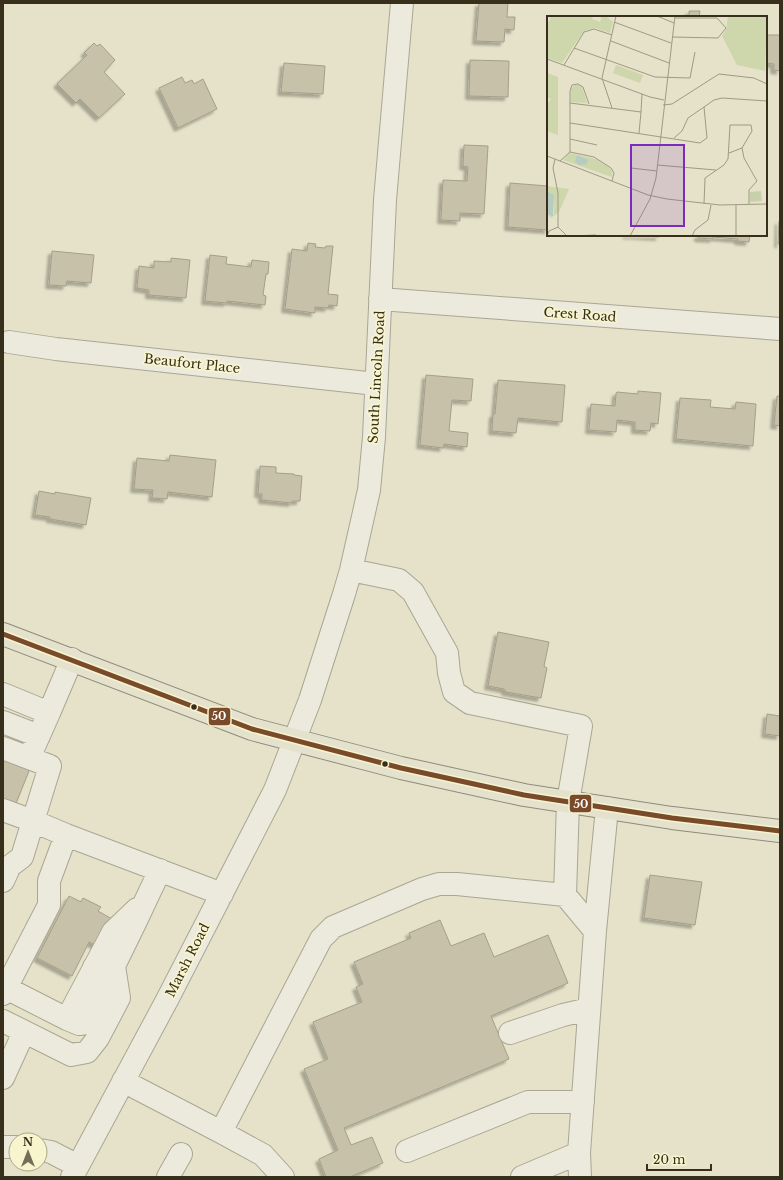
<svg xmlns="http://www.w3.org/2000/svg" width="783" height="1180" font-family="'Libre Baskerville',serif">
	<defs>
		<filter id="shadow"><feDropShadow dx="-3.5" dy="3.5" stdDeviation="1" flood-color="#0004"/></filter>
	</defs>
	<rect width="100%" height="100%" fill="#e5e2c9"/>
	<path fill="#c8c1aa" stroke="#a59e89" filter="url(#shadow)" d="M 479,3 L 508,3 L 507,17 L 515,17 L 514,30 L 505,29 L 504,42 L 476,41 Z
		M 689,11 L 700,11 L 699,17 L 689,17 Z
		M 660,16 L 684,17 L 660,17 Z
		M 766,24 L 766,35 L 780,35 L 780,71 L 774,70 L 774,64 L 766,63 Z
		M 94,43 L 97,46 L 100,44 L 115,60 L 104,72 L 125,94 L 99,118 L 80,99 L 76,103 L 57,84 L 87,55 L 84,53 Z
		M 470,60 L 509,61 L 508,97 L 469,96 Z
		M 284,63 L 325,66 L 323,94 L 281,92 Z
		M 182,77 L 185,83 L 192,80 L 194,84 L 203,79 L 217,109 L 178,128 L 159,88 Z
		M 464,145 L 488,146 L 484,214 L 460,213 L 460,221 L 441,220 L 443,180 L 467,181 L 468,167 L 463,166 Z
		M 510,183 L 548,186 L 548,230 L 508,227 Z
		M 779,221 L 780,221 L 780,244 L 778,244 Z
		M 626,235 L 659,235 L 659,237 Z
		M 698,235 L 750,235 L 749,242 L 738,241 L 738,239 L 713,237 L 713,239 L 698,238 Z
		M 308,243 L 316,244 L 315,247 L 325,248 L 326,246 L 333,246 L 328,294 L 338,295 L 337,306 L 329,305 L 328,308 L 315,307 L 315,313 L 285,309 L 292,249 L 307,251 Z
		M 52,251 L 94,255 L 91,283 L 67,281 L 66,286 L 49,285 Z
		M 210,255 L 227,257 L 226,264 L 251,267 L 252,260 L 269,262 L 268,274 L 266,274 L 263,295 L 266,296 L 265,305 L 227,301 L 227,303 L 205,301 Z
		M 171,258 L 190,260 L 186,298 L 149,295 L 149,290 L 137,288 L 139,266 L 154,268 L 154,261 L 171,262 Z
		M 426,375 L 473,379 L 471,401 L 452,400 L 449,431 L 468,433 L 467,447 L 444,444 L 443,448 L 420,445 Z
		M 498,380 L 565,385 L 562,422 L 518,418 L 516,433 L 492,431 L 493,414 L 495,414 Z
		M 638,391 L 661,393 L 658,424 L 651,423 L 650,431 L 635,430 L 635,422 L 617,420 L 616,432 L 589,430 L 591,404 L 615,406 L 616,393 L 617,393 L 617,392 L 638,394 Z
		M 777,396 L 780,396 L 780,426 L 774,425 Z
		M 680,398 L 711,400 L 710,407 L 735,409 L 736,402 L 756,404 L 753,446 L 676,439 Z
		M 170,455 L 216,460 L 212,497 L 168,492 L 167,499 L 152,498 L 153,490 L 134,489 L 137,458 L 169,461 Z
		M 260,466 L 276,467 L 276,473 L 294,474 L 294,475 L 302,476 L 300,501 L 292,501 L 292,503 L 262,500 L 262,494 L 258,494 Z
		M 39,491 L 55,494 L 55,492 L 91,498 L 86,525 L 50,519 L 50,517 L 35,515 Z
		M 498,632 L 549,642 L 544,666 L 547,668 L 541,698 L 506,692 L 504,689 L 488,686 Z
		M 767,714 L 780,716 L 780,736 L 765,734 Z
		M 3,755 L 31,766 L 15,806 L 3,801 Z
		M 650,875 L 702,882 L 695,925 L 644,918 Z
		M 69,896 L 81,902 L 83,898 L 101,907 L 98,911 L 112,919 L 97,946 L 89,942 L 72,976 L 37,958 Z
		M 440,920 L 451,946 L 484,933 L 494,957 L 548,935 L 568,983 L 491,1016 L 509,1059 L 344,1128 L 351,1145 L 372,1137 L 383,1163 L 350,1177 L 326,1177 L 319,1159 L 338,1150 L 304,1069 L 328,1059 L 313,1022 L 362,1002 L 356,987 L 363,984 L 354,962 L 411,938 L 409,933 Z"/>
	<g fill="none" stroke-linecap="round" stroke-linejoin="round">
		<defs>
			<path id="minor" d="M 380,299 L 780,329
				M 9,342 L 56,349 L 376,384
				M 351,570 L 399,580 L 413,592 L 447,653 L 449,673 L 454,692 L 470,703 L 581,726 L 568,802 L 565,895 L 595,931
				M 3,694 L 49,713 L 29,758 L 50,766 L 22,857 L 10,866 L 3,881
				M 49,713 L 72,659
				M 3,722 L 39,736
				M 3,748 L 29,758
				M 3,810 L 33,821 L 66,835 L 222,894
				M 6,988 L 67,1019 L 113,932 L 137,909
				M 3,994 L 49,905 L 49,881 L 66,835
				M 67,1019 L 79,1024 L 88,1023 L 101,996 L 101,986 L 94,967
				M 3,1021 L 71,1055 L 87,1052 L 98,1038 L 119,998 L 114,966 L 136,921 L 160,870
				M 510,1033 L 563,1015 L 589,1009
				M 3,1078 L 24,1032
				M 123,1081 L 221,1132 L 263,1155 L 283,1177
				M 221,1132 L 321,939 L 333,927 L 422,889 L 439,884 L 457,884 L 565,895
				M 3,1147 L 16,1147
				M 40,1150 L 51,1152 L 78,1166
				M 407,1151 L 528,1102 L 583,1102
				M 579,1153 L 580,1177
				M 72,1177 L 167,1000 L 275,790 L 310,700 L 344,594 L 351,570 L 369,490 L 374,437 L 385,200 L 402,3
				M 168,1177 L 181,1154
				M 522,1177 L 579,1153 L 595,931 L 607,808"/>
			<path id="major" d="M 3,634 L 252,729 L 401,768 L 524,795 L 672,818 L 780,831"/>
		</defs>
		<use href="#minor" stroke="#a9a693" stroke-width="24"/>
		<use href="#major" stroke="#8f8b7a" stroke-width="24"/>
		<use href="#minor" stroke="#eceadc" stroke-width="22"/>
		<use href="#major" stroke="#e4e2cc" stroke-width="22"/>
		<defs>
			<path id="bus-1" d="M 3,634 L 252,729 L 401,768 L 524,795 L 672,818 L 780,831"/>
		</defs>
		<use href="#bus-1" stroke="#f7f4ce" stroke-width="8"/>
		<use href="#bus-1" stroke="#7a4b2a" stroke-width="5"/>
	</g>
	<g fill="#372f1b" stroke="#f7f4ce" stroke-width="1.5">
		<circle cx="194" cy="707" r="3.5"/>
		<circle cx="385" cy="764" r="3.5"/>
	</g>
	<g text-anchor="middle" stroke-width="3.5" stroke-linejoin="round" paint-order="stroke">
		<g font-size="13" fill="#372f1b" stroke="#f7f4ce">
			<text transform="translate(580 314) rotate(4)" y="5">Crest Road</text>
			<text transform="translate(192 363) rotate(6)" y="5">Beaufort Place</text>
			<text transform="translate(376 377) rotate(-87)" y="5">South Lincoln Road</text>
			<text transform="translate(187 960) rotate(-63)" y="5">Marsh Road</text>
		</g>
	</g>
	<g transform="translate(547 16)">
		<rect width="220" height="220" fill="#e5e2c9"/>
		<path d="M 4,0 L 46,0 L 45,3 L 53,6 L 55,0 L 59,0 L 66,6 L 63,17 L 48,12 L 37,15 L 15,47 L 0,42 L 0,10 ZM 181,0 L 220,0 L 218,55 L 190,49 L 175,20 L 179,14 ZM 69,49 L 96,59 L 93,67 L 66,57 ZM 0,57 L 11,61 L 11,119 L 0,115 L 0,88 L 4,83 L 0,81 ZM 30,68 L 35,71 L 40,87 L 24,86 L 24,72 ZM 22,137 L 49,143 L 60,150 L 65,155 L 65,161 L 16,144 ZM 0,170 L 22,173 L 12,196 L 4,202 L 0,198 L 7,199 L 7,179 L 0,175 Z" fill="#cdd7ab"/>
		<path d="M 214,175 L 215,185 L 203,186 L 203,176 Z" fill="#c8d0ab"/>
		<path d="M 30,139 L 41,144 L 40,148 L 33,149 L 28,146 ZM 0,175 L 7,179 L 6,200 L 0,198 Z" fill="#b6cbc2"/>
		<path fill="none" stroke="#9f9a83" stroke-width="1" d="M 110,0 L 127,7M 128,2 L 170,2M 67,6 L 124,27M 125,21 L 171,22 L 179,12 L 170,2M 64,25 L 122,47M 27,32 L 108,61 L 143,62 L 148,36M 0,43 L 103,81 L 117,84M 17,49 L 37,16 L 47,13 L 65,19M 23,87 L 94,96 L 92,117M 116,89 L 125,88 L 172,58 L 207,62 L 220,68M 65,92 L 55,62 L 69,0M 94,96 L 95,78M 23,107 L 153,127 L 160,122 L 157,91 L 167,84 L 175,82 L 220,85M 127,122 L 135,115 L 141,102 L 157,91M 23,123 L 50,129M 195,132 L 197,142 L 210,165 L 202,174 L 202,188M 23,136 L 23,75 L 25,69 L 31,68 L 36,71 L 42,88M 0,140 L 101,179 L 120,183 L 173,189 L 220,188M 8,143 L 6,152 L 11,177 L 11,211 L 20,220M 13,145 L 23,136 L 47,141 L 64,152 L 67,157 L 65,165M 110,149 L 169,154M 84,152 L 110,155M 157,188 L 158,162 L 177,149 L 181,143 L 183,109 L 204,109 L 205,115 L 195,132 L 182,137M 0,220 L 2,215 L 11,211M 24,220 L 49,219M 83,220 L 103,183 L 109,162 L 128,0M 145,220 L 148,214 L 161,204 L 164,189M 189,220 L 189,189"/>
		<path fill="#7b2cbf" fill-opacity="0.15" stroke="#7b2cbf" stroke-width="2" d="M 84,129 L 137,129 L 137,210 L 84,210 Z"/>
		<rect width="220" height="220" fill="none" stroke="#372f1b" stroke-width="2"/>
	</g>
	<g stroke="#f7f4ce" stroke-width="1.5">
		<rect x="208" y="707" width="23" height="19" rx="4" fill="#7a4b2a"/>
		<rect x="569" y="794" width="23" height="19" rx="4" fill="#7a4b2a"/>
	</g>
	<g font-size="11" text-anchor="middle" font-weight="bold" fill="#fff">
		<text x="219" y="720">50</text>
		<text x="581" y="808">50</text>
	</g>
	<rect width="783" height="1180" fill="none" stroke="#372f1b" stroke-width="8"/>
	<g transform="translate(28 1152)"><circle r="19" fill="#f7f4ce" stroke="#aaa586"/>
	<path d="M0-3L7 15L0 10L-7 15Z" fill="#746e58"/>
	<text y="-6" font-size="11" font-weight="bold" text-anchor="middle" fill="#372f1b">N</text>
	</g>
	<path d="M647 1164v6h64v-6" fill="none" stroke="#372f1b" stroke-width="2"/>
	<text x="653" y="1164" font-size="12" fill="#372f1b" stroke="#f7f4ce" stroke-width="3" paint-order="stroke">20 m</text>
</svg>
